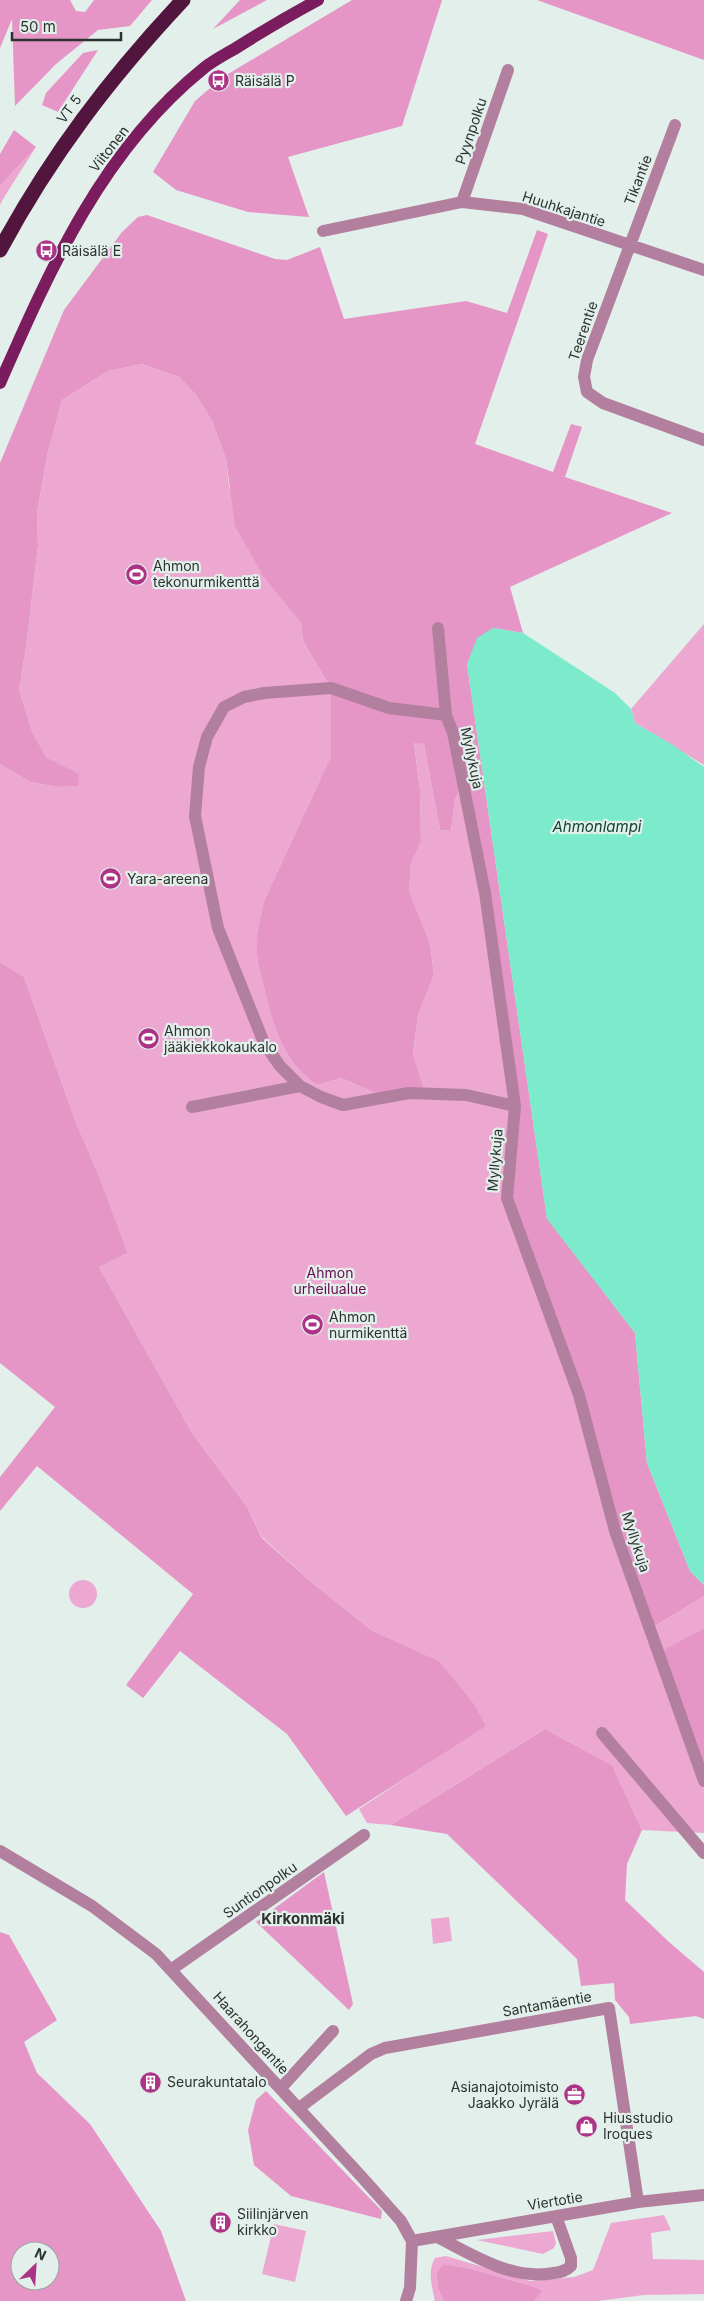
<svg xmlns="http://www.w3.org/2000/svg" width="704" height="2301" font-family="Inter,sans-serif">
	<rect width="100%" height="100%" fill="#e2efea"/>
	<path fill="#eda8d1" d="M 36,147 L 3,199 L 0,205 L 0,186 Z
		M 142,364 L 179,377 L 197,396 L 212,421 L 226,459 L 229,486 L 284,601 L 301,623 L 303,641 L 331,688 L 331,756 L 264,901 C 260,919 257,936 257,954 C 257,965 262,977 264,988 C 273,1026 283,1062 317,1085 L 341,1078 L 376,1093 L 424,1094 L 413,1055 L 418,1015 L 434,975 L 430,943 L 409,891 L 411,863 L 421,842 L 420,790 L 414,742 L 424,744 L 440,830 L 451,831 L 455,800 L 463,784 L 579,1395 L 650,1629 L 704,1596 L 704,1628 L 659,1653 L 704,1781 L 704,1833 L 642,1830 L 612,1765 L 545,1729 L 391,1825 L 367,1823 L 359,1809 L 485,1725 L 439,1661 L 371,1630 L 310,1581 L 262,1537 L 247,1507 L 192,1433 L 99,1267 L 128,1253 L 101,1181 L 75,1120 L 24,977 L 0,962 L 0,764 L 30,782 L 58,787 L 78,786 L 78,774 L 46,757 L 32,731 L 19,690 L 26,647 L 38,546 L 37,513 L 47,456 L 62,400 L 108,371 Z
		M 704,624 L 704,765 L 635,723 L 631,709 Z
		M69 1594a14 14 0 1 1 28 0a14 14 0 1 1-28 0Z
		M 449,1917 L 452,1941 L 433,1944 L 431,1919 Z
		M 664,2215 L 671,2230 L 651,2233 L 653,2259 L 704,2260 L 704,2294 L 644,2295 L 598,2301 L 534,2301 L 541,2291 L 535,2287 L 468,2268 L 444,2264 L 438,2289 L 444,2301 L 435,2301 C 432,2287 427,2271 435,2258 L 446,2256 L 530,2281 L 574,2277 L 593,2270 L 611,2223 Z
		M 274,2224 L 306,2231 L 295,2282 L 262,2274 Z
		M 553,2231 L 556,2243 L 554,2248 L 543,2254 L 477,2240 Z"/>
	<path fill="#e596c6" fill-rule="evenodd" d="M 0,0 L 70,0 L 76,11 L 85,12 L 94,0 L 152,0 L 130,26 L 98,30 L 56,64 L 15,106 L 12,19 L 0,48 Z
		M 240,0 L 267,0 L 213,29 Z
		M 352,0 L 442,0 L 402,126 L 288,157 L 309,217 L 248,212 L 176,190 L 153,172 L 195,101 L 223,77 Z
		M 537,0 L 704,0 L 704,60 Z
		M 98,50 L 58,112 L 42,105 L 46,93 L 83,53 Z
		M 14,130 L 36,147 L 0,186 L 0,154 Z
		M 147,215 L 275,259 L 287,260 L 320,247 L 344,319 L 466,301 L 507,313 L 537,230 L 548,234 L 475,444 L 553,472 L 571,424 L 582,427 L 565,477 L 672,513 L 510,587 L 523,633 L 493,628 L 467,664 L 547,1218 L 635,1333 L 647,1463 L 690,1571 L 704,1585 L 704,1596 L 650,1629 L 579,1395 L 507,1198 L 515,1106 L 462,785 L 455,800 L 451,831 L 440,830 L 424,744 L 414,743 L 420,790 L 421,842 L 411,863 L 409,891 L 430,943 L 434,975 L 418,1015 L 413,1054 L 425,1094 L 376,1093 L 341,1078 L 317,1085 C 283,1062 273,1026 264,988 C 262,977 257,965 257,954 C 256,936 260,919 264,901 L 331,756 L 331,688 L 303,641 L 301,623 L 264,577 L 235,526 L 226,459 L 212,421 L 197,396 L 179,377 L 142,364 L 108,371 L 62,400 L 47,456 L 37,513 L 38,546 L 26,647 L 19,690 L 32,731 L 46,757 L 79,774 L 78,786 L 58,787 L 30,782 L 0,764 L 0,463 L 64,310 L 122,232 L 138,217 Z
		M 0,962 L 24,977 L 75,1120 L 101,1181 L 128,1253 L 99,1267 L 192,1433 L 247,1507 L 262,1538 L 310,1581 L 371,1630 L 439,1661 L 473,1703 L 486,1726 L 346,1816 L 287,1734 L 180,1651 L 143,1698 L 126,1685 L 193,1594 L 37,1466 L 0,1511 L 0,1477 L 55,1407 L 0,1363 Z
		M 704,1628 L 704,1781 L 658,1653 Z
		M 545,1729 L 612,1765 L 642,1830 L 627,1864 L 625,1900 L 669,1942 L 704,1972 L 704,2019 L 696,2016 L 630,2024 L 629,2017 L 615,2000 L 614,1983 L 581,1986 L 577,1959 L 447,1834 L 391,1825 Z
		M 324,1872 L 353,2004 L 349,2010 L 256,1922 Z
		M 0,1932 L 9,1935 L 57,2020 L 24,2042 L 37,2073 L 90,2124 L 161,2231 L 186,2301 L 0,2301 ZM 20,2251 L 50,2251 L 50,2281 L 20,2281 Z
		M 266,2091 L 382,2211 L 381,2219 L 291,2196 L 254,2165 L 248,2130 L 256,2100 Z
		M 444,2264 L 468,2268 L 535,2287 L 542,2291 L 534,2301 L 444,2301 L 438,2289 L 437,2272 Z"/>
	<path fill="#7cebcc" d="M 493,628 L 523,633 L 615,693 L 631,709 L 635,723 L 673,745 L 704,767 L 704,1585 L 690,1571 L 647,1463 L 635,1333 L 547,1219 L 467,664 L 477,638 Z"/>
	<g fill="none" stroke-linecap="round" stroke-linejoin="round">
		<path stroke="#b37f9e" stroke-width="12" d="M 675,125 L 587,360 L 584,377 L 587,392 L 603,403 L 704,440
			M 462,202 L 508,70
			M 323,231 L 462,202 L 523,209 L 704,270
			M 438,628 L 446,715 L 453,733 L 485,893 L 515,1106 L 507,1198 L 579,1395 L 615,1531 L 704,1781
			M 446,715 L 389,708 L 331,688 L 264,693 L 244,697 L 224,707 L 207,737 L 199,767 L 195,816 L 218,928 L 264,1043 L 280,1066 L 300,1086 L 321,1097 L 343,1105 L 409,1093 L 466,1095 L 515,1106
			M 192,1107 L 300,1086
			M 602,1733 L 704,1853
			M 0,1851 L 92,1906 L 156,1954 L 360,2175 L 401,2221 L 412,2241 L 410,2288 L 406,2301
			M 172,1969 L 364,1835
			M 281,2088 L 333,2031
			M 299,2108 L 371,2054 L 385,2048 L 609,2008 L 638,2202
			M 437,2237 C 473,2255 512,2281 554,2273 C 561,2272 566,2271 571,2266 L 571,2258 L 556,2216
			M 412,2241 L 638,2202 L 704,2195"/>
		<path stroke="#7a1c5e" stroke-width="12" d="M 0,383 C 51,267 103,149 204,68 C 214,60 226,54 236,48 C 263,31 290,15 318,0"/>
		<path stroke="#51153e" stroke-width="15" d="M 0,250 C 51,155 110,78 183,0"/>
	</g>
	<defs>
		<symbol id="bus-disc" viewBox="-11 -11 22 22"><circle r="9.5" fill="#ad3387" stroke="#e2efea"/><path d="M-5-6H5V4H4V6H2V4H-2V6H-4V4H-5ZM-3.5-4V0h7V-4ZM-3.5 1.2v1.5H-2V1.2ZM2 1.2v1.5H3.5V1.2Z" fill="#fff"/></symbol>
		<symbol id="stadium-disc" viewBox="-11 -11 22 22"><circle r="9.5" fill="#ad3387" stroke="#e2efea"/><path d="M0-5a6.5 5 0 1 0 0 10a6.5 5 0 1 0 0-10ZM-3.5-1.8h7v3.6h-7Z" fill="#fff"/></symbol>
		<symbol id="building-disc" viewBox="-11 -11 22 22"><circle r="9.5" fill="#ad3387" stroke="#e2efea"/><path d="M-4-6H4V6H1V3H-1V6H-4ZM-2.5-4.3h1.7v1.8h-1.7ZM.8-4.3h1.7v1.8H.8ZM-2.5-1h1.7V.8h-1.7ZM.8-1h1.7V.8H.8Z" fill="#fff"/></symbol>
		<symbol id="office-disc" viewBox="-11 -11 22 22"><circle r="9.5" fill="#ad3387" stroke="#e2efea"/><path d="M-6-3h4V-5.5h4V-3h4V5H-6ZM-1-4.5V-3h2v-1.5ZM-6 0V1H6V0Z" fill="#fff"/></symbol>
		<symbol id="shop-disc" viewBox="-11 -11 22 22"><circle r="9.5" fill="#ad3387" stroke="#e2efea"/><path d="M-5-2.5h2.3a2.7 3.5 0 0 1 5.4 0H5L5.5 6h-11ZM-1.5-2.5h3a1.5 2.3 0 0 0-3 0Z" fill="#fff"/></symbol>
	</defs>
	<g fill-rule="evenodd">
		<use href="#bus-disc" x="206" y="68" width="25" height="25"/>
		<use href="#bus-disc" x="34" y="238" width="25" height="25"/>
		<use href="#stadium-disc" x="124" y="562" width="25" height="25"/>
		<use href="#stadium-disc" x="98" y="866" width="25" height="25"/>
		<use href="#stadium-disc" x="136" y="1026" width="25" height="25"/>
		<use href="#stadium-disc" x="300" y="1312" width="25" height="25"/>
		<use href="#building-disc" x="138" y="2070" width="25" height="25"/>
		<use href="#office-disc" x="562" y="2082" width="25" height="25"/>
		<use href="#shop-disc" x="574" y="2114" width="25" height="25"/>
		<use href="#building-disc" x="208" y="2210" width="25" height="25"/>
	</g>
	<g text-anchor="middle" stroke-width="4.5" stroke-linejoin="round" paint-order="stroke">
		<g font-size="14" fill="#2d3230" stroke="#e2efea" text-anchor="start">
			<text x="235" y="86">Räisälä P</text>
			<text x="62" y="256">Räisälä E</text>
			<text x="153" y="571">Ahmon<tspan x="153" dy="16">tekonurmikenttä</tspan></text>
			<text x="127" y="884">Yara-areena</text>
			<text x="164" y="1036">Ahmon<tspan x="164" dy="16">jääkiekkokaukalo</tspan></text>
			<text x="329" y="1322">Ahmon<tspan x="329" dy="16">nurmikenttä</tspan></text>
			<text x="167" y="2087">Seurakuntatalo</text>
			<text x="559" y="2092" text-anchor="end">Asianajotoimisto<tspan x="559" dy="16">Jaakko Jyrälä</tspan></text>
			<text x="603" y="2123">Hiusstudio<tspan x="603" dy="16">Iroques</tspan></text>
			<text x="237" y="2219">Siilinjärven<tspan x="237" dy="16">kirkko</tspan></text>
		</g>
		<g font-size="14" fill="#2d3230" stroke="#e2efea">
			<text transform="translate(69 109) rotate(-54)" y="5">VT 5</text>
			<text transform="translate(471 131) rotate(-71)" y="5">Pyynpolku</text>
			<text transform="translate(109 149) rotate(-52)" y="5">Viitonen</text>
			<text transform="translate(638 180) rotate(-69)" y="5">Tikantie</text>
			<text transform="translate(564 209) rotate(18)" y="5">Huuhkajantie</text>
			<text transform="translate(583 331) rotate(-71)" y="5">Teerentie</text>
			<text transform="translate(472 758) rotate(78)" y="5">Myllykuja</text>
			<text transform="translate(495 1160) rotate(-85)" y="5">Myllykuja</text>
			<text transform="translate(636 1542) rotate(72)" y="5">Myllykuja</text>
			<text transform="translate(260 1890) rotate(-35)" y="5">Suntionpolku</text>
			<text transform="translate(547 2004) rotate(-10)" y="5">Santamäentie</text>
			<text transform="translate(251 2033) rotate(48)" y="5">Haarahongantie</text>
			<text transform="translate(555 2201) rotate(-9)" y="5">Viertotie</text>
		</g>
		<g font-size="14" fill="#68094e" stroke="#e2efea">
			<text x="330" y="1278">Ahmon<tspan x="330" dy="16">urheilualue</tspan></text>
		</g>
		<g font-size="15" font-style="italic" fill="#104236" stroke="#e2efea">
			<text x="597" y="832">Ahmonlampi</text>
		</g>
		<g font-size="15" font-weight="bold" fill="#2d3230" stroke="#e2efea">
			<text x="303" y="1924">Kirkonmäki</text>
		</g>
	</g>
	<g transform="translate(35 2266) rotate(25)"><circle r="24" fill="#e2efea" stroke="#9aa3a0"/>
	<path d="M0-4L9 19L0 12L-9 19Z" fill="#ad3387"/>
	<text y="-8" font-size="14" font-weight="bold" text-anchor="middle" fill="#2d3230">N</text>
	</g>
	<path d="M12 32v8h109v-8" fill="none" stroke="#2d3230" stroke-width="2.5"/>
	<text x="20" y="32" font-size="15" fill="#2d3230" stroke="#e2efea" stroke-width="4" paint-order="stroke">50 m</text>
</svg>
